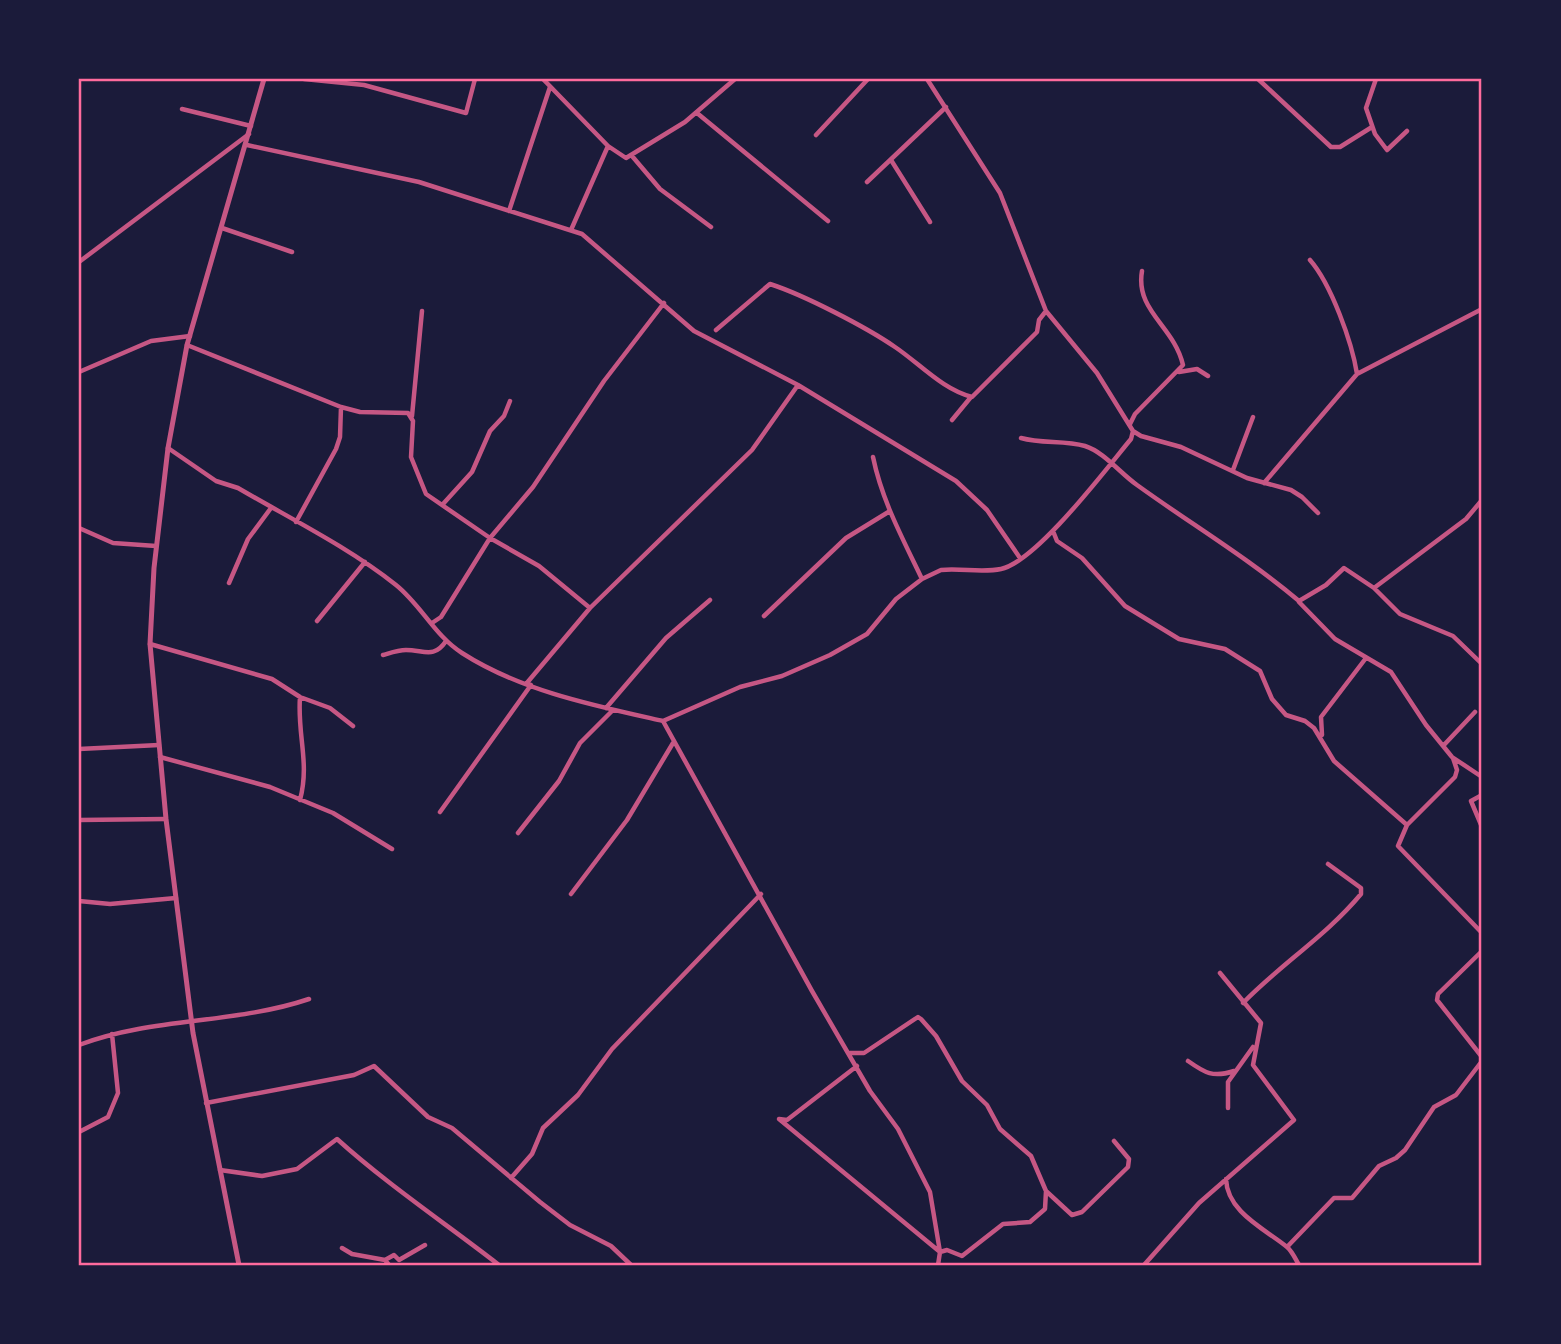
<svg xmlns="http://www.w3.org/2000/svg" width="1561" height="1344" font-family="Raleway,sans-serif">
	<rect width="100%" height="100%" fill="#1b1b3a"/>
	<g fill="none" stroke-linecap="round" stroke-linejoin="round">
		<path stroke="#c65784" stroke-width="4.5" d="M 304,79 L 364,85 L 466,113 L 475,79
			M 543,79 L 608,146 L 626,158 L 685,122 L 735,79
			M 927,79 L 1000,193 L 1046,311 L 1097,373 L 1133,431 L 1141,436 L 1181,447 L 1247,478 L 1291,490 L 1302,497 L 1318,513
			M 1258,79 L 1331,147 L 1340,147 L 1372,127
			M 1376,79 L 1366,108 L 1375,134 L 1387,150 L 1407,131
			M 182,109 L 251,126
			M 697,113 L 828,221
			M 816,135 L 868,79
			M 247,145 L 419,182 L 582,234 L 694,331 L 798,385 L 956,481 L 987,510 L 1020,558
			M 632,156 L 660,189 L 711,227
			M 891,160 L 930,222
			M 867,182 L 946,107
			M 509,211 L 550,87
			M 222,228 L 292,252
			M 571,230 L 608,146
			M 1310,260 C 1331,284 1352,342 1357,374
			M 79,262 L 249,134
			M 716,330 L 770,284 C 804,295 866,327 895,347 C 919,363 943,390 972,397 L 1037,332 L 1039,320 L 1046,311
			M 187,345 L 341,407 L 360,412 L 408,413 L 413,421 L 411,457 L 426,494 L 490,538 L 539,566 L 590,608
			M 79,372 L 151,341 L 190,336
			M 1179,372 L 1197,369 L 1208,376
			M 412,416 L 422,311
			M 952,420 L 971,397
			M 1130,424 L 1135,414 L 1183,365 C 1174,326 1135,311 1142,271
			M 1021,438 C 1042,444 1064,440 1085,446 C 1104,452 1120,473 1137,485 C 1191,524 1248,558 1299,601 L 1326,585 L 1344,568 L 1374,588 L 1466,519 L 1482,500
			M 168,448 L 216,481 L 238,488 C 291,519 348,547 396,585 C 421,605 435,636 462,653 C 521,691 596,706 663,721
			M 873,457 C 882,501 903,539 922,579
			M 1233,470 L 1253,417
			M 1264,483 L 1357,374 L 1482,309
			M 443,504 L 472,472 L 490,431 L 504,416 L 510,401
			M 296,522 L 336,449 L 340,437 L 341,407
			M 79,528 L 113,543 L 156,546
			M 1053,531 L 1057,541 L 1082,558 L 1125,606 L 1179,639 L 1225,649 L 1260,671 L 1272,699 L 1286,715 L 1305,721 L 1314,728 L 1334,761 L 1407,825
			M 229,583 L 248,539 L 271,508
			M 1374,588 L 1400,614 L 1453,636 L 1482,664
			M 1299,602 L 1335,639 L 1391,672 L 1426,725 L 1452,757 L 1482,777
			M 764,616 L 846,538 L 890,511
			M 317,621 L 365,562
			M 432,623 L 441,617 L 490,538 L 533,487 L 604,381 L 664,303
			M 150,644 L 272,679 L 300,697 L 330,708 L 353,726
			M 383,655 C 390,653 398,650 406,650 C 424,650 434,659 446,641
			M 526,684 L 590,608 L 752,450 L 798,385
			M 606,708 L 666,638 L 710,600
			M 1322,735 L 1321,717 L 1366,658
			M 1443,746 L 1475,712
			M 79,749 L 159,745
			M 160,757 L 270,787 L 333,813 L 392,849
			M 1453,758 L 1457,770 L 1455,777 L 1407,825 L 1398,846 L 1482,933
			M 1482,795 L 1471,801 L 1482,827
			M 300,800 C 310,762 297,735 300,697
			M 440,812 L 531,685
			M 79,820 L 166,819
			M 518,833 L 559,781 L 580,743 L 613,710
			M 571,894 L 627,820 L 673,743
			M 79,901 L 110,904 L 176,898
			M 1482,951 L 1438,994 L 1437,1000 L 1482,1057
			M 1243,1003 C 1281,964 1326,936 1361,894 L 1361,888 L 1328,864
			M 79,1045 C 153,1017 235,1024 309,999
			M 850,1053 L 864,1053 L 918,1017 L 921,1019 L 936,1036 L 962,1081 L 987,1105 L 1000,1129 L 1031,1156 L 1046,1191 L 1072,1215 L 1082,1212 L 1128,1167 L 1129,1159 L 1114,1141
			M 1188,1061 C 1205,1073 1213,1078 1234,1071
			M 857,1066 L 787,1120 L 779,1119 L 940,1252 L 947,1250 L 962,1256 L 1003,1224 L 1030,1222 L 1045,1209 L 1046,1191
			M 206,1103 L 354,1075 L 374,1066 L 428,1117 L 452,1128 L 540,1202 L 570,1225 L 611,1246 L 631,1265
			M 1228,1108 L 1228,1082 L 1253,1047
			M 79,1132 L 108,1117 L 118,1093 L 112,1034
			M 220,1170 L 262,1176 L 297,1169 L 337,1139 C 388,1185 445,1223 499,1265
			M 511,1178 L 532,1154 L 543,1128 L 578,1095 L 612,1049 L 761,894
			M 1226,1179 C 1227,1212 1265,1229 1287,1247 C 1292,1251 1296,1260 1299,1265
			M 1287,1247 L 1334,1198 L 1352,1198 L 1379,1166 L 1396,1158 L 1405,1150 L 1434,1107 L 1456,1095 L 1482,1061
			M 342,1248 L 352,1254 L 385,1260 L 389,1265
			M 385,1260 L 394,1255 L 399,1260 L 425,1245
			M 938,1265 L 940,1252 L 930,1192 L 898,1129 L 870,1091 L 812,991 L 663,721 L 740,687 L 782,676 L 830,655 L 867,634 L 896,599 L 922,579 L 941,570 C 961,568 982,573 1001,569 C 1037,561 1106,469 1131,439 L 1133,431
			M 1144,1265 L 1199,1203 L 1294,1120 L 1253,1065 L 1261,1023 L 1220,973"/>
		<path stroke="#c65784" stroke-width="5" d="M 239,1265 L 193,1033 L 166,819 L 150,644 L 154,568 L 168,448 L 187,345 L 264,79"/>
	</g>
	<rect width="1561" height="1344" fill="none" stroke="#1b1b3a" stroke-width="161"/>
	<rect x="80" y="80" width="1400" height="1184" fill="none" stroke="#ff6b9d" stroke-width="2.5"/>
</svg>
